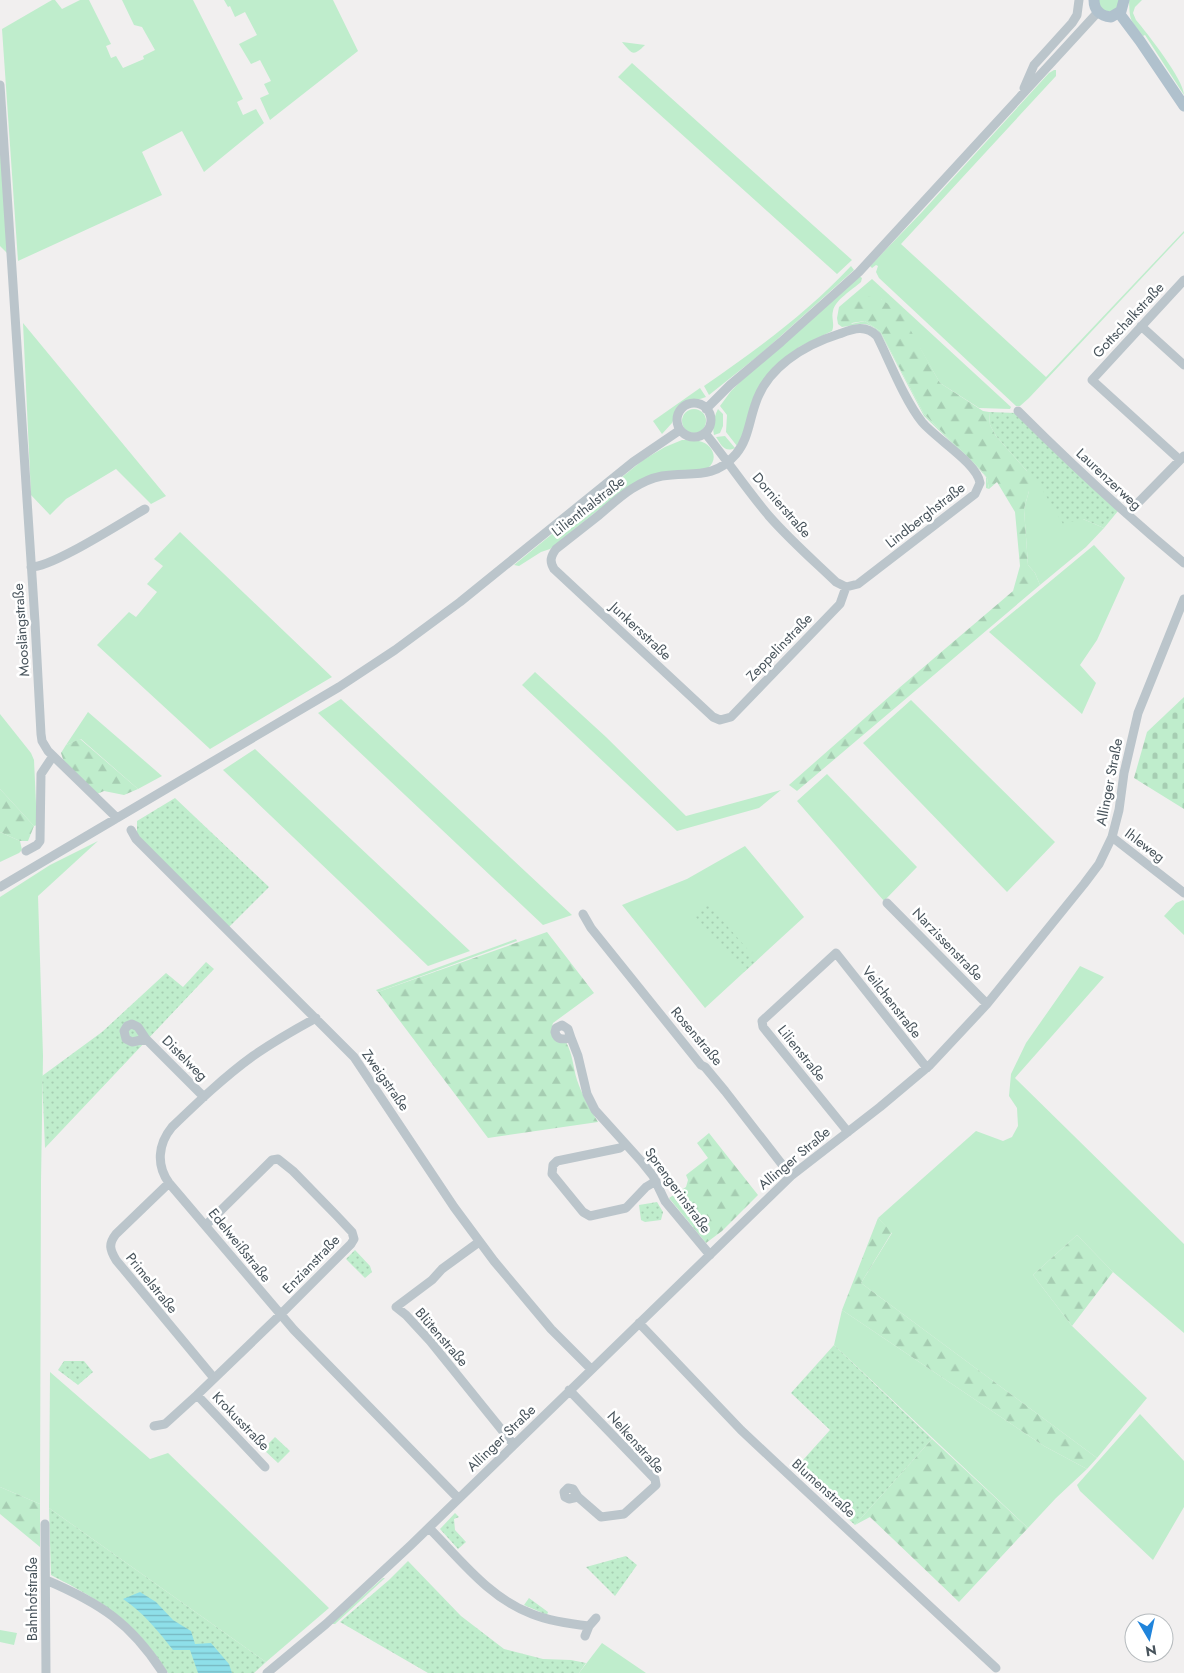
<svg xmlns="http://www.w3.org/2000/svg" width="1184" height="1673" font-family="Jost,sans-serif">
	<defs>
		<pattern id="forest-firs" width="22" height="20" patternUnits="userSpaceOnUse" patternTransform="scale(1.25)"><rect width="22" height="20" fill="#bfedcc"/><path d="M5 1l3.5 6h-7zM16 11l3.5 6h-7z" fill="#a6cdb2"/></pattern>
		<pattern id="cemetery-stones" width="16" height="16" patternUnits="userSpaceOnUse" patternTransform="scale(1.25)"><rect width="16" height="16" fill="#bfedcc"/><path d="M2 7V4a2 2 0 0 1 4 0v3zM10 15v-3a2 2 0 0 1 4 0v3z" fill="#a6cdb2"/></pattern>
		<pattern id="park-dots" width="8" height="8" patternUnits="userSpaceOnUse" patternTransform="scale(1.25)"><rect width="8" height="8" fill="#bfedcc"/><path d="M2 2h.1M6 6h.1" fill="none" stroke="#a6cdb2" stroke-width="1.8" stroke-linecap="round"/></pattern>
		<pattern id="water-rules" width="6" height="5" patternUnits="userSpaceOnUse" patternTransform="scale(1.25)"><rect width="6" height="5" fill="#8edfe9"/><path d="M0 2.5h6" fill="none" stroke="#76b7c0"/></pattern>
	</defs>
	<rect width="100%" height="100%" fill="#f1efef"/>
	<path fill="#bfedcc" d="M 52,0 L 55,0 L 62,9 L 80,0 L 89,0 L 111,44 L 106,46 L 111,58 L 116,56 L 123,68 L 144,59 L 143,56 L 155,50 L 142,27 L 134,25 L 122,0 L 193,0 L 243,99 L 237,102 L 243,115 L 256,109 L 264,123 L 204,172 L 182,131 L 142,152 L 162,195 L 18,261 L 2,29 Z
		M 224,0 L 333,0 L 358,51 L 270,120 L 260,98 L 269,94 L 264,84 L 271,81 L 260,60 L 251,64 L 239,44 L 257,35 L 245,12 L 235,17 L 230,6 L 228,7 Z
		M 1097,0 L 1121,0 L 1117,11 L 1103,12 Z
		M 1129,0 L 1142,0 L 1135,7 L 1133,13 L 1136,20 C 1147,33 1184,80 1184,95 L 1145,35 L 1143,36 C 1129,18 1130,21 1129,0 Z
		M 622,42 L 645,45 C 633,57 632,54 622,42 Z
		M 632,63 L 852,260 L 837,274 L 618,77 Z
		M 1054,70 L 1056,70 L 1056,76 L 901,244 L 1046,377 L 1184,231 L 1184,233 L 1029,398 L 1020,406 L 1016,406 L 879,278 L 876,272 L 878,266 L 876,265 L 872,268 L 870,266 L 922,212 L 1049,73 Z
		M 0,134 L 8,254 L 0,246 Z
		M 851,266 L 854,270 L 763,352 L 709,395 L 704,386 C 756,350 807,313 851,266 Z
		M 859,276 L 862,278 L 861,282 C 852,290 835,300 833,311 C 831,318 835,324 832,331 L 799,347 L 775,367 L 737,446 L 726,432 L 727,415 L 720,406 L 731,391 L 745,377 Z
		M 872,279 L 1011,407 L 1010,409 L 979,408 L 940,383 L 920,348 L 881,299 L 851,324 L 865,321 L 880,331 L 924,414 L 982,471 L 987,478 L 989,489 L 986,488 L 986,477 L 980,470 L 924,416 L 881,334 C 866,319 861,325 842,327 L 838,324 L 837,318 L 839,307 Z
		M 23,323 L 166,496 L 151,504 L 116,469 L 66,499 L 50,515 L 31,495 Z
		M 700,388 L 706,397 L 685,404 L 679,408 L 672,423 L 662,434 L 653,421 Z
		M 718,409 L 723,414 L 723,426 L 720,433 L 714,435 C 712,427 714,416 718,409 Z
		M682 421a12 12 0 1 1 24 0a12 12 0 1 1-24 0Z
		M 725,436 L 735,448 C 725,453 721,445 716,437 Z
		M 1024,438 L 1083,519 L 1104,528 L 1086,547 L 1040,585 L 1035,573 L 1028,565 L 1024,509 L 1029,491 Z
		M 682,440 C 688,440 694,440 699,441 C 713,444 719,459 708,468 L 642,479 L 597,511 L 550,549 L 541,552 L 519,566 L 514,565 L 643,460 L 665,447 Z
		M 180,532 L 332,677 L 210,749 L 97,645 L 129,612 L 136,617 L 157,592 L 147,584 L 163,566 L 154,559 Z
		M 1094,545 L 1125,578 L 1097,640 L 1080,665 L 1096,683 L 1082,714 L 989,632 Z
		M 535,672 L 606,737 L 686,816 L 781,790 L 759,808 L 677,831 L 522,685 Z
		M 341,699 L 572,915 L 543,925 L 318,713 Z
		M 911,700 L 1055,842 L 1007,892 L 863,743 Z
		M 88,712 L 162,776 L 138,789 L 81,739 L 66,745 Z
		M 0,714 L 31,753 L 34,760 L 37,825 L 34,826 L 0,789 Z
		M 255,749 L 470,951 L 428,966 L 223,770 Z
		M 827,774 L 917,867 L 884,901 L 797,801 Z
		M 0,832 L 20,841 L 22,850 L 19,853 L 0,862 Z
		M 98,841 L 38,896 L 43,1056 L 41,1181 L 40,1504 L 0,1487 L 0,897 L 50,865 Z
		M 745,846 L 804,917 L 705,1008 L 622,905 L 687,879 Z
		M 1183,900 L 1184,901 L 1184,935 L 1164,916 L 1176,903 Z
		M 516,939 L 517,941 L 378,992 L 376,990 Z
		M 1080,966 L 1104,977 L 1015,1078 L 1184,1244 L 1184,1333 L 1113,1272 L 1077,1235 L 1033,1275 L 1072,1326 L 1147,1398 L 1097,1458 L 861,1283 L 892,1233 L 878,1218 L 976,1131 L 1003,1141 L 1012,1137 L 1018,1126 L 1017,1108 L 1009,1096 L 1011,1074 L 1026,1043 Z
		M 842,1310 L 1044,1446 L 1087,1469 L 1056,1498 L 1028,1528 L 834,1345 Z
		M 50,1372 L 150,1459 L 168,1453 L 329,1608 L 266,1662 L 49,1508 Z
		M 1140,1414 L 1184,1461 L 1184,1507 L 1153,1560 L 1080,1491 L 1077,1485 Z
		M 383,1578 L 385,1578 L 335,1624 L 331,1624 Z
		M 0,1630 L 17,1633 L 14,1645 L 0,1642 Z
		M 602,1643 L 646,1673 L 579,1673 Z"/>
	<path fill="url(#forest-firs)" d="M 857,294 L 881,299 L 901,313 L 940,383 L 983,411 L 989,412 L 990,425 L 996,436 L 1040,486 L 1034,490 L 1029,491 L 1024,509 L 1028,565 L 1035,573 L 1040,585 L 797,791 L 789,785 L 899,688 L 1013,591 L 1020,566 L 1015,512 L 997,482 L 989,489 L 987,478 L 982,471 L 924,414 L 880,331 L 865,321 L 844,324 C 830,315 850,300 857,294 Z
		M 80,739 L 138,789 L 124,795 L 104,791 L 97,794 L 64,762 L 61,753 L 66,745 Z
		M 0,789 L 34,826 L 28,841 L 20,841 L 0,832 Z
		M 547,932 L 594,993 L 553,1023 C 549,1036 553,1042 566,1042 C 573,1055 573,1067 577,1080 C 582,1095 590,1109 598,1122 L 488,1138 L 378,992 Z
		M 709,1133 L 758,1195 L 722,1231 L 706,1243 L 669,1198 L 686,1187 L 688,1180 L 686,1175 L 708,1158 L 697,1143 Z
		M 878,1218 L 892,1232 L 861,1283 L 1097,1458 L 1087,1469 L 1044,1446 L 842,1310 Z
		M 1077,1235 L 1113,1272 L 1072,1326 L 1033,1275 Z
		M 932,1439 L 1028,1528 L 959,1602 L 870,1517 L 855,1525 Z
		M 0,1487 L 40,1504 L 40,1547 L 0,1514 Z"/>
	<path fill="url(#cemetery-stones)" d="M 1184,697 L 1184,809 L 1134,778 L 1147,732 Z"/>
	<path fill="url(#park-dots)" d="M 989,412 L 1016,413 L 1118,511 L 1104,528 L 1083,519 L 1063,524 L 1040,486 L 996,436 L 990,425 Z
		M 175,798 L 269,887 L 225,931 L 137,838 L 137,821 Z
		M 707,903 L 757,960 L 744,972 L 694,915 Z
		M 206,962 L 214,969 L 45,1148 L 42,1076 L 102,1032 L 166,973 L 183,987 Z
		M 657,1202 L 663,1212 L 661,1220 L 645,1222 L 641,1220 L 639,1205 Z
		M 355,1250 L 370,1266 L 372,1272 L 365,1278 L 346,1259 Z
		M 834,1345 L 932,1439 L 855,1525 L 794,1470 L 830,1430 L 791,1393 Z
		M 64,1361 L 84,1361 L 93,1372 L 78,1385 L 58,1370 Z
		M 275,1437 L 290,1451 L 278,1463 L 263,1449 Z
		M 49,1508 L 266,1662 L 254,1673 L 168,1673 C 135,1621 105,1603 51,1575 Z
		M 455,1513 L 459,1517 L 454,1519 L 455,1530 L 466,1542 L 458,1549 L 440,1529 Z
		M 626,1556 L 637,1565 L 615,1596 L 586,1567 Z
		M 408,1561 L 461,1616 L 504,1649 L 543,1659 L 571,1660 L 586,1663 L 579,1673 L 428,1673 L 340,1622 L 389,1580 Z
		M 529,1598 L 548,1612 L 547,1615 L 524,1605 Z"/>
	<path fill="url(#water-rules)" d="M 140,1592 L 156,1602 L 173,1620 L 191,1631 L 195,1644 L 211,1643 L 229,1664 L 232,1673 L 198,1673 L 190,1650 L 173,1650 C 159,1632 143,1612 123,1599 Z"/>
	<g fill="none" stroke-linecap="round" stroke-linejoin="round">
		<path stroke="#bbc5cb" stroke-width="9" d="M 0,85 L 35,622 L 41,734 L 42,741 L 48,751 L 117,818
			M 1024,88 L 1034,65 L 1072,23 L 1077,15 L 1079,0
			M 1141,326 L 1184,365
			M677 420a17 17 0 1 1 34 0a17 17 0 1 1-34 0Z
			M 706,409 L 730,385 L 781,342 L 859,272 L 1098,12
			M 1018,411 C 1071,464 1126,515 1184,563
			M 705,433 C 727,460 747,490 769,516 C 790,540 813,560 836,582 L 846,587 L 858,584 L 975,494 L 980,483 C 977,463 936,439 922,422 C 904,399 890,362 877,336 C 865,324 853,329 839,334 C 804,345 766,368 755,405 C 749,422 748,440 736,454 C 713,481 690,471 662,476 C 636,481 617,500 598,516 C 584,527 570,538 556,549 C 551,556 549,561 554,569 L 713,717 L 720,720 L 731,717 L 840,604 L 846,587
			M 1180,460 L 1092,380 L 1184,280
			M 1127,514 L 1184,456
			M 31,567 C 53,567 122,522 145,509
			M 131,830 L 136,839 L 354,1057 L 454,1207 L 494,1261 L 551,1329 L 591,1369
			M 1112,837 L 1184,893
			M 26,851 L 37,845 L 40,841 L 41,774 L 53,756
			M 0,887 L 339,687 L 395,650 L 460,602 L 633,462 L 680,430
			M 887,903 L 987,1004
			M 583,914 L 591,928 L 701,1065 L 705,1067 L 725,1091 L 791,1176
			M 316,1018 C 294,1030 273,1042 253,1056 C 224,1077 198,1102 172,1127 C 158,1144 156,1165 169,1183 L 294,1330 L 458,1498
			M 132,1024 L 138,1027 L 146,1039 L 132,1042 L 126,1039 L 124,1031 L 127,1026 Z
			M 562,1025 L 568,1029 L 571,1038 C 564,1039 557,1041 555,1032 L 556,1028 Z
			M 571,1038 L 578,1056 L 587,1094 L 595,1110 L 641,1161 L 653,1176 L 665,1201 L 710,1255
			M 146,1039 L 204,1097
			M 848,1132 L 763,1027 L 762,1021 L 836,953 L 927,1068
			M 625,1144 L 620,1148 L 557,1161 L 553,1165 L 552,1174 L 583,1212 L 590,1216 L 626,1208 L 646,1187 L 656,1181
			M 169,1183 L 116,1234 C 108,1244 110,1250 116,1260 L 214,1378
			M 479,1242 L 442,1269 L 432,1280 L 396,1307 L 406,1315 L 430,1341 L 514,1445
			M 639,1323 L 741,1430 L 773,1460 L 996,1668
			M 569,1390 L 655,1479 L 656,1485 L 624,1514 L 601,1517 L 578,1497 L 573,1489 L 568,1488 L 564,1492 L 565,1497 L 569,1499 L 578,1497
			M 197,1395 L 265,1467
			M 154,1426 L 165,1424 L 197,1395 L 280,1315 L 351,1244 L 354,1239 L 352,1232 L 337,1216 L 293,1171 L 278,1159 L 272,1160 L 206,1225
			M 45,1524 L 46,1673
			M 429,1528 C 460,1559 489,1598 532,1614 C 550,1621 570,1624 589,1626
			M 46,1580 C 100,1603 131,1623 163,1673
			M 585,1636 L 589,1626 L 596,1618
			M 267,1673 L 326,1624 L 411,1545 L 791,1176 L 880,1107 L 930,1065 L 987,1004 L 1084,884 L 1099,864 L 1112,837 L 1119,810 L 1124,773 L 1138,713 L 1184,599"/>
		<path stroke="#b0c1cd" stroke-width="11" d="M 1094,0 C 1094,10 1100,16 1111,17 L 1121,11 L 1124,0
			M 1119,13 L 1140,41 L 1184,106"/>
	</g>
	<g text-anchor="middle" stroke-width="5" stroke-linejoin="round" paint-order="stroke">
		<g font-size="14" fill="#48545c" stroke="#fff">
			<text transform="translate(1128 320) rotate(-47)" y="5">Gottschalkstraße</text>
			<text transform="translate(1109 479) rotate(43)" y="5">Laurenzerweg</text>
			<text transform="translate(782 505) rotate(49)" y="5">Dornierstraße</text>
			<text transform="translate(588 506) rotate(-38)" y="5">Lilienthalstraße</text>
			<text transform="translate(925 515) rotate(-38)" y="5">Lindberghstraße</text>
			<text transform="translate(21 630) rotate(-94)" y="5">Mooslängstraße</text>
			<text transform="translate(641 631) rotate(43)" y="5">Junkersstraße</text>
			<text transform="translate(779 647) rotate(-46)" y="5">Zeppelinstraße</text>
			<text transform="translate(1109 782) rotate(-79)" y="5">Allinger Straße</text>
			<text transform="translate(1145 845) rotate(37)" y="5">Ihleweg</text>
			<text transform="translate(948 944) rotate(46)" y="5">Narzissenstraße</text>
			<text transform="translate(892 1002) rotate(52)" y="5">Veilchenstraße</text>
			<text transform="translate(697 1036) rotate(50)" y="5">Rosenstraße</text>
			<text transform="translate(802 1053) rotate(51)" y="5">Lilienstraße</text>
			<text transform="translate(185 1058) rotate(45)" y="5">Distelweg</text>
			<text transform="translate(386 1080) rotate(55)" y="5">Zweigstraße</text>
			<text transform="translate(794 1158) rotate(-40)" y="5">Allinger Straße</text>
			<text transform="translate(678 1190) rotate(54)" y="5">Sprengerinstraße</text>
			<text transform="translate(240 1245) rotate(51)" y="5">Edelweißstraße</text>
			<text transform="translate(311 1264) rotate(-46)" y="5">Enzianstraße</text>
			<text transform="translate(152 1283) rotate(51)" y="5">Primelstraße</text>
			<text transform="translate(442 1337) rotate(49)" y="5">Blütenstraße</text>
			<text transform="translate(241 1421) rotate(46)" y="5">Krokusstraße</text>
			<text transform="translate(501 1438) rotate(-44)" y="5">Allinger Straße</text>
			<text transform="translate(636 1442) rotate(48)" y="5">Nelkenstraße</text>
			<text transform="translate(824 1488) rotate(42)" y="5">Blumenstraße</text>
			<text transform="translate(32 1599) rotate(-90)" y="5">Bahnhofstraße</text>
		</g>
	</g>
	<g transform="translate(1149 1638) rotate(171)"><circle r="24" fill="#ffffff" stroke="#b6bbbe"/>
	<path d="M0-4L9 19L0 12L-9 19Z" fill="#2084db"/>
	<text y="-8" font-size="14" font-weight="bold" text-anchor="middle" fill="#48545c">N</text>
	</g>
</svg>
